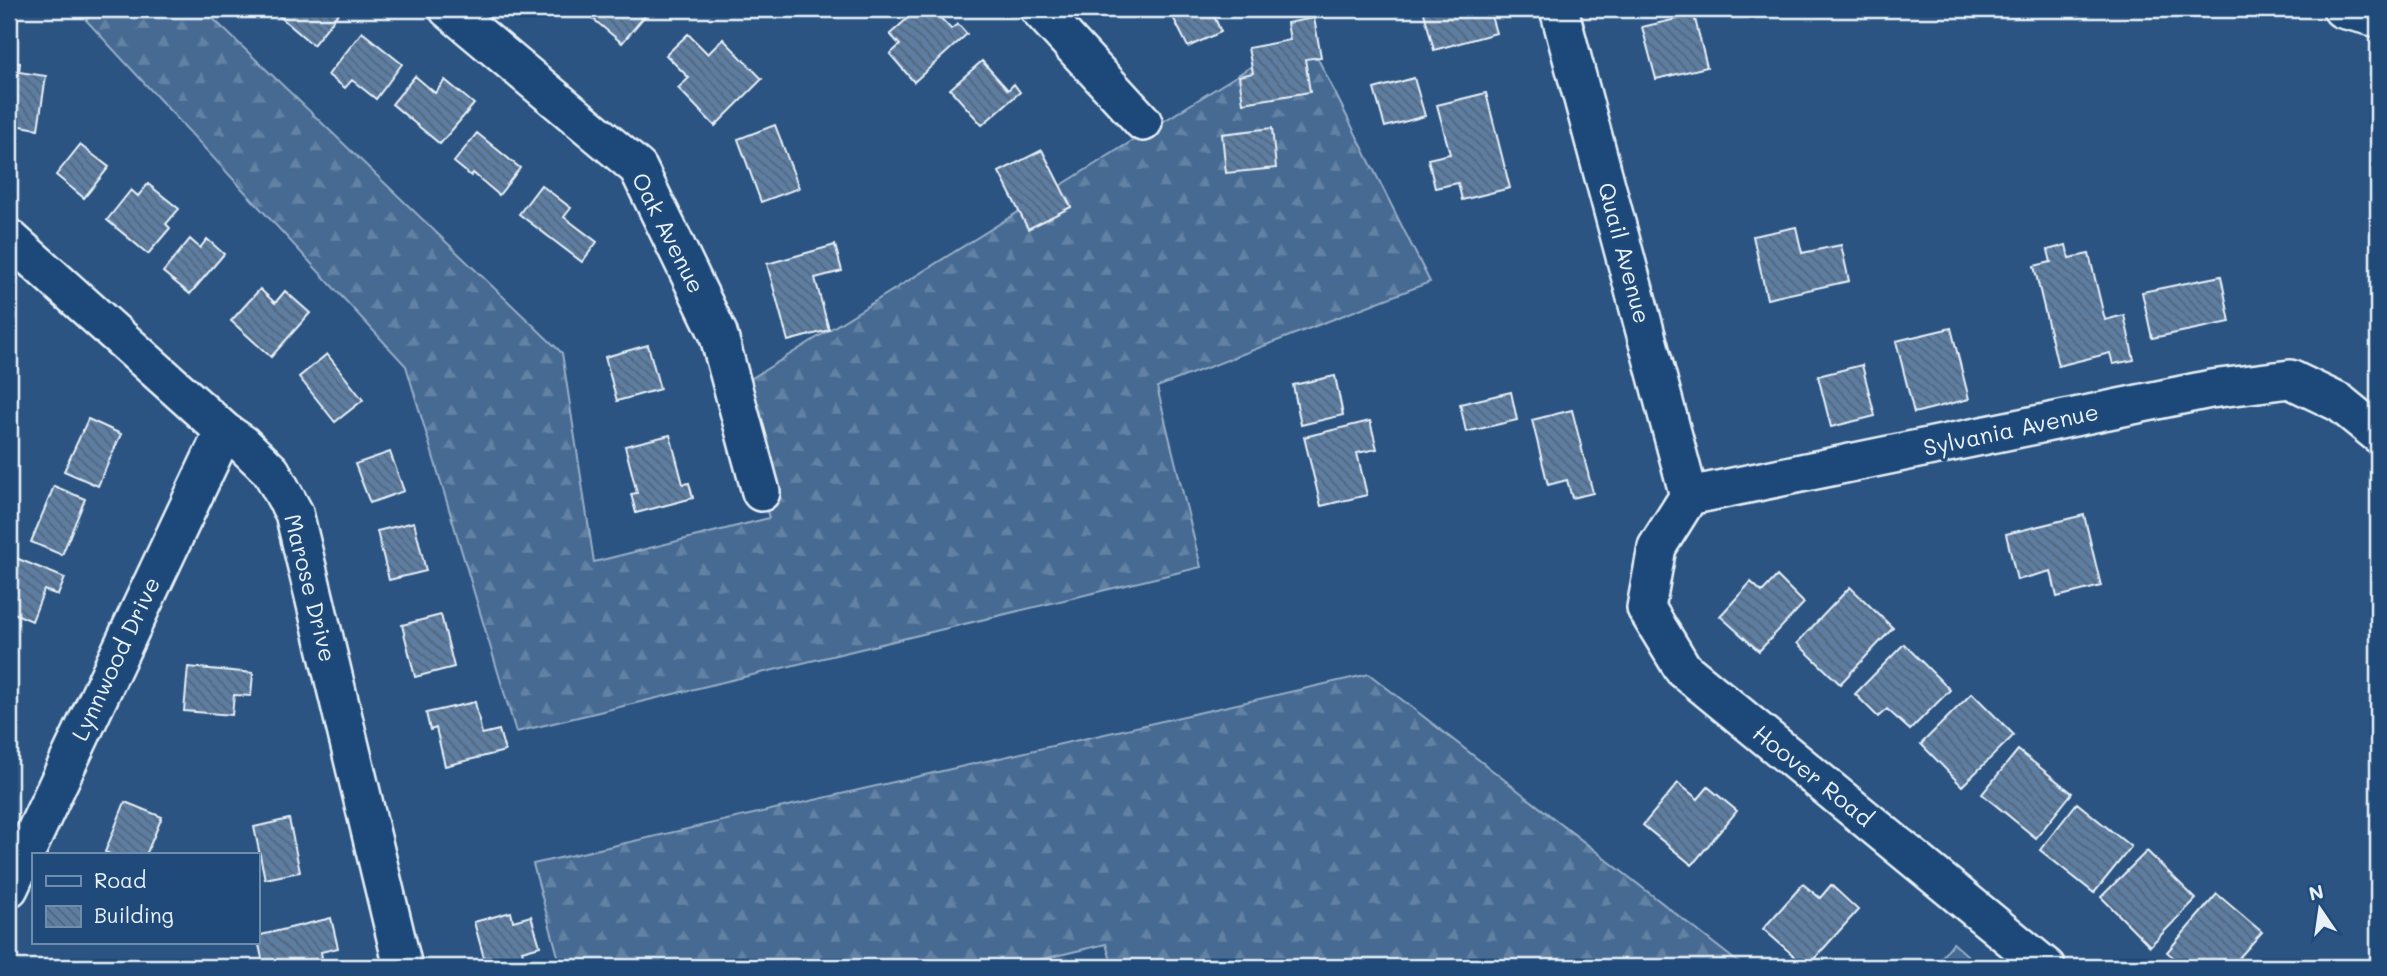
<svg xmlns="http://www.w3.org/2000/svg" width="2387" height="976" font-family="Mali,sans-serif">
	<defs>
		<pattern id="forest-firs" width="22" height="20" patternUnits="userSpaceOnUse" patternTransform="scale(1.75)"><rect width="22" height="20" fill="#476b93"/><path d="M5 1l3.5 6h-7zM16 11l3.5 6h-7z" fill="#6281a3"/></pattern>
		<pattern id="building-back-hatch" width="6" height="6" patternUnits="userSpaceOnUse" patternTransform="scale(1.75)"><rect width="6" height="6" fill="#5d7da1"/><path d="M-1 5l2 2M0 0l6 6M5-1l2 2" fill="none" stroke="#53657a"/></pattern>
	</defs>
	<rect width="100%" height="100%" fill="#2b5482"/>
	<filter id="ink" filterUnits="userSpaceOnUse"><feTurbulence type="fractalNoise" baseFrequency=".0143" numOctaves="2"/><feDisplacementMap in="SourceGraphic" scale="14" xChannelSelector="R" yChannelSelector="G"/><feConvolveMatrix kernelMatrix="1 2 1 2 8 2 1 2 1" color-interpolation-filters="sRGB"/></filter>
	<g filter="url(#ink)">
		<path fill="url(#forest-firs)" stroke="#98aec6" stroke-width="2" d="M 95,9 L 203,9 L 562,353 L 594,562 L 769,518 L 733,390 L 1305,33 L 1430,282 L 1157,387 L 1201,567 L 516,732 L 406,366 L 86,20 Z
			M 1369,674 L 1744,967 L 1113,967 L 1106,944 L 1009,967 L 561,967 L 533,864 Z
			M 1953,943 L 1981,967 L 1934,967 Z"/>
		<path fill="url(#building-back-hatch)" stroke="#e8f1f8" stroke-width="2" d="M 271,9 L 342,9 L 313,45 Z
			M 588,9 L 646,9 L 649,11 L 622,43 L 585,12 Z
			M 918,9 L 932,9 L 951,29 L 958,24 L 967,34 L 914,82 L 890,54 L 900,45 L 890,34 Z
			M 1169,9 L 1211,9 L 1221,32 L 1188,47 Z
			M 1423,9 L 1489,9 L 1496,33 L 1434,50 Z
			M 1694,15 L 1707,67 L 1656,79 L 1642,27 Z
			M 1314,18 L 1321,57 L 1305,59 L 1310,92 L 1243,103 L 1239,76 L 1253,73 L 1248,48 L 1290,40 L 1287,23 Z
			M 362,32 L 402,64 L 376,99 L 352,80 L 345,88 L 328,75 Z
			M 688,34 L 708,54 L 723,39 L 762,79 L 715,126 L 678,88 L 689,78 L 666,55 Z
			M 982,61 L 1008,90 L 1014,84 L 1020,92 L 982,125 L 950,89 Z
			M 9,62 L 20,63 L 19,72 L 46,76 L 38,129 L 9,124 Z
			M 415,76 L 435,93 L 445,80 L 474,104 L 440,144 L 392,104 Z
			M 1414,78 L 1425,116 L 1385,127 L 1374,89 Z
			M 1486,93 L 1510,188 L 1462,200 L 1458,183 L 1435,188 L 1428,159 L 1450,154 L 1437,105 Z
			M 775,125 L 799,188 L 761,202 L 738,139 Z
			M 1272,128 L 1276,168 L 1226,173 L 1222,134 Z
			M 477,133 L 520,168 L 499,195 L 473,173 L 471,176 L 454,162 Z
			M 80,145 L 109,167 L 84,198 L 56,175 Z
			M 1042,150 L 1071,207 L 1028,229 L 999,172 Z
			M 148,184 L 179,209 L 166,224 L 170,228 L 148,254 L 107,220 L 131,190 L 138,196 Z
			M 541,185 L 571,208 L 564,217 L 597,242 L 582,262 L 519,214 Z
			M 1796,227 L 1802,253 L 1841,245 L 1849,281 L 1767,299 L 1753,236 Z
			M 190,239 L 200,248 L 207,239 L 224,254 L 190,294 L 163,272 Z
			M 835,245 L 842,271 L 815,278 L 829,330 L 788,341 L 767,264 Z
			M 2066,245 L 2069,258 L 2089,254 L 2105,320 L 2124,315 L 2134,360 L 2113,364 L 2110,353 L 2058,366 L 2034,266 L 2051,262 L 2048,250 Z
			M 2221,276 L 2230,322 L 2152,338 L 2142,292 Z
			M 260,289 L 275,303 L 285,291 L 310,313 L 271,357 L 231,321 Z
			M 1951,328 L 1969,399 L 1914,413 L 1896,341 Z
			M 648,345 L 660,389 L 617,401 L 605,357 Z
			M 327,354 L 363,400 L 335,422 L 299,377 Z
			M 1862,365 L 1875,416 L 1831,427 L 1818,376 Z
			M 1335,376 L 1343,415 L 1301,425 L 1293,385 Z
			M 1511,392 L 1517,420 L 1466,432 L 1460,404 Z
			M 1572,410 L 1593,493 L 1572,498 L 1567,480 L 1548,485 L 1532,420 Z
			M 88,419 L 121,434 L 98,486 L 64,471 Z
			M 1370,421 L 1377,449 L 1357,453 L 1367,495 L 1321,506 L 1304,437 Z
			M 670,435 L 683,484 L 689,483 L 693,498 L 636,513 L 631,494 L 637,493 L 625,446 Z
			M 390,452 L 404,491 L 370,503 L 355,464 Z
			M 54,486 L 85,499 L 62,555 L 31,542 Z
			M 2084,515 L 2101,586 L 2057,597 L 2051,571 L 2017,580 L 2006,534 Z
			M 414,522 L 426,571 L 389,580 L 377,531 Z
			M 16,558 L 65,578 L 58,595 L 44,590 L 32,621 L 9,611 L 9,575 Z
			M 1777,576 L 1804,603 L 1759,651 L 1720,616 L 1751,582 L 1762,592 Z
			M 1850,587 L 1893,628 L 1840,684 L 1797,643 Z
			M 441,615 L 454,667 L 415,677 L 402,625 Z
			M 1904,644 L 1950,690 L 1910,730 L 1887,709 L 1878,717 L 1855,694 Z
			M 188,667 L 253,673 L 251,696 L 234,695 L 232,715 L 184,711 Z
			M 1972,693 L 2014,735 L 1962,786 L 1921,744 Z
			M 475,702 L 482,734 L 499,730 L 505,751 L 445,766 L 436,728 L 430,730 L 426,713 Z
			M 2018,750 L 2072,793 L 2036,838 L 1982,794 Z
			M 1678,783 L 1698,799 L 1708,787 L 1737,811 L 1692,865 L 1643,825 Z
			M 125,802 L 162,817 L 146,855 L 112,855 L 105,852 Z
			M 2077,803 L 2131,847 L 2094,893 L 2040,850 Z
			M 289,819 L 300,872 L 265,879 L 254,827 Z
			M 2147,851 L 2196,899 L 2150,946 L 2101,897 Z
			M 1803,884 L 1820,898 L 1831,885 L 1858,910 L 1807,967 L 1763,929 Z
			M 2217,894 L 2262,932 L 2231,967 L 2185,967 L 2167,952 Z
			M 511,912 L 513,921 L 531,916 L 540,946 L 522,951 L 526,965 L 494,967 L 491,957 L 484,958 L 474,922 Z
			M 331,918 L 338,948 L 321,952 L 322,958 L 283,967 L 264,967 L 257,936 Z"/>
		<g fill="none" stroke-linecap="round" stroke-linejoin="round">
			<defs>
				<path id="minor" d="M 448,9 L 638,168 L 718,333 L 761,492
					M 1039,9 L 1143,122
					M 1559,9 L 1689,496
					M 2342,9 L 2378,18
					M 9,238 L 224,431 L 243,444 L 271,471 L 294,513 L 403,967
					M 9,888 L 224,431
					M 2046,967 L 1683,669 L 1646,608 L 1657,547 L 1689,496 L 2211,389 L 2290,379 L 2340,403 L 2378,434"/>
			</defs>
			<use href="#minor" stroke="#e8f1f8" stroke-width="42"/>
			<use href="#minor" stroke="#1f4a7a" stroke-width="37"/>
		</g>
	</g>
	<g text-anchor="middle" stroke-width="6" stroke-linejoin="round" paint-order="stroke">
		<g font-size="23" fill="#e8f1f8" stroke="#1f4a7a">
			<text transform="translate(668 233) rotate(63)" y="8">Oak Avenue</text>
			<text transform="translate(1624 253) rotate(75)" y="8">Quail Avenue</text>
			<text transform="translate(2011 430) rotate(-12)" y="8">Sylvania Avenue</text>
			<text transform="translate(310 588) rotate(76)" y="8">Marose Drive</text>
			<text transform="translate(116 659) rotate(-65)" y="8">Lynnwood Drive</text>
			<text transform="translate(1813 776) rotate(39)" y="8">Hoover Road</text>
		</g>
	</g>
	<rect width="2387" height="976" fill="none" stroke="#1f4a7a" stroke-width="35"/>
	<rect x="18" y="18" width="2352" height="941" fill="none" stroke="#e8f1f8" stroke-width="2.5" filter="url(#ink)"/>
	<rect x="32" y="853" width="228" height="91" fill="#1f4a7a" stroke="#6f8dac" stroke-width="2"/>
	<rect x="46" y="876" width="35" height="10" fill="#1f4a7a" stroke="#6f8dac" stroke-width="2"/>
	<text x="94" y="888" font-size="21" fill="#e8f1f8">Road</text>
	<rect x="46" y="906" width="35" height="21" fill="url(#building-back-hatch)" stroke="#6f8dac" stroke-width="2"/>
	<text x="94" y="923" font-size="21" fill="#e8f1f8">Building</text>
	<g transform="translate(2320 909) rotate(347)" stroke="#1f4a7a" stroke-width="5" paint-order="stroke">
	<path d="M0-5L12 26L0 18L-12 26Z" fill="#e8f1f8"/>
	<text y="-10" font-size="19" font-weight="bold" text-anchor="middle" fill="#e8f1f8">N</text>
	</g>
</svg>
